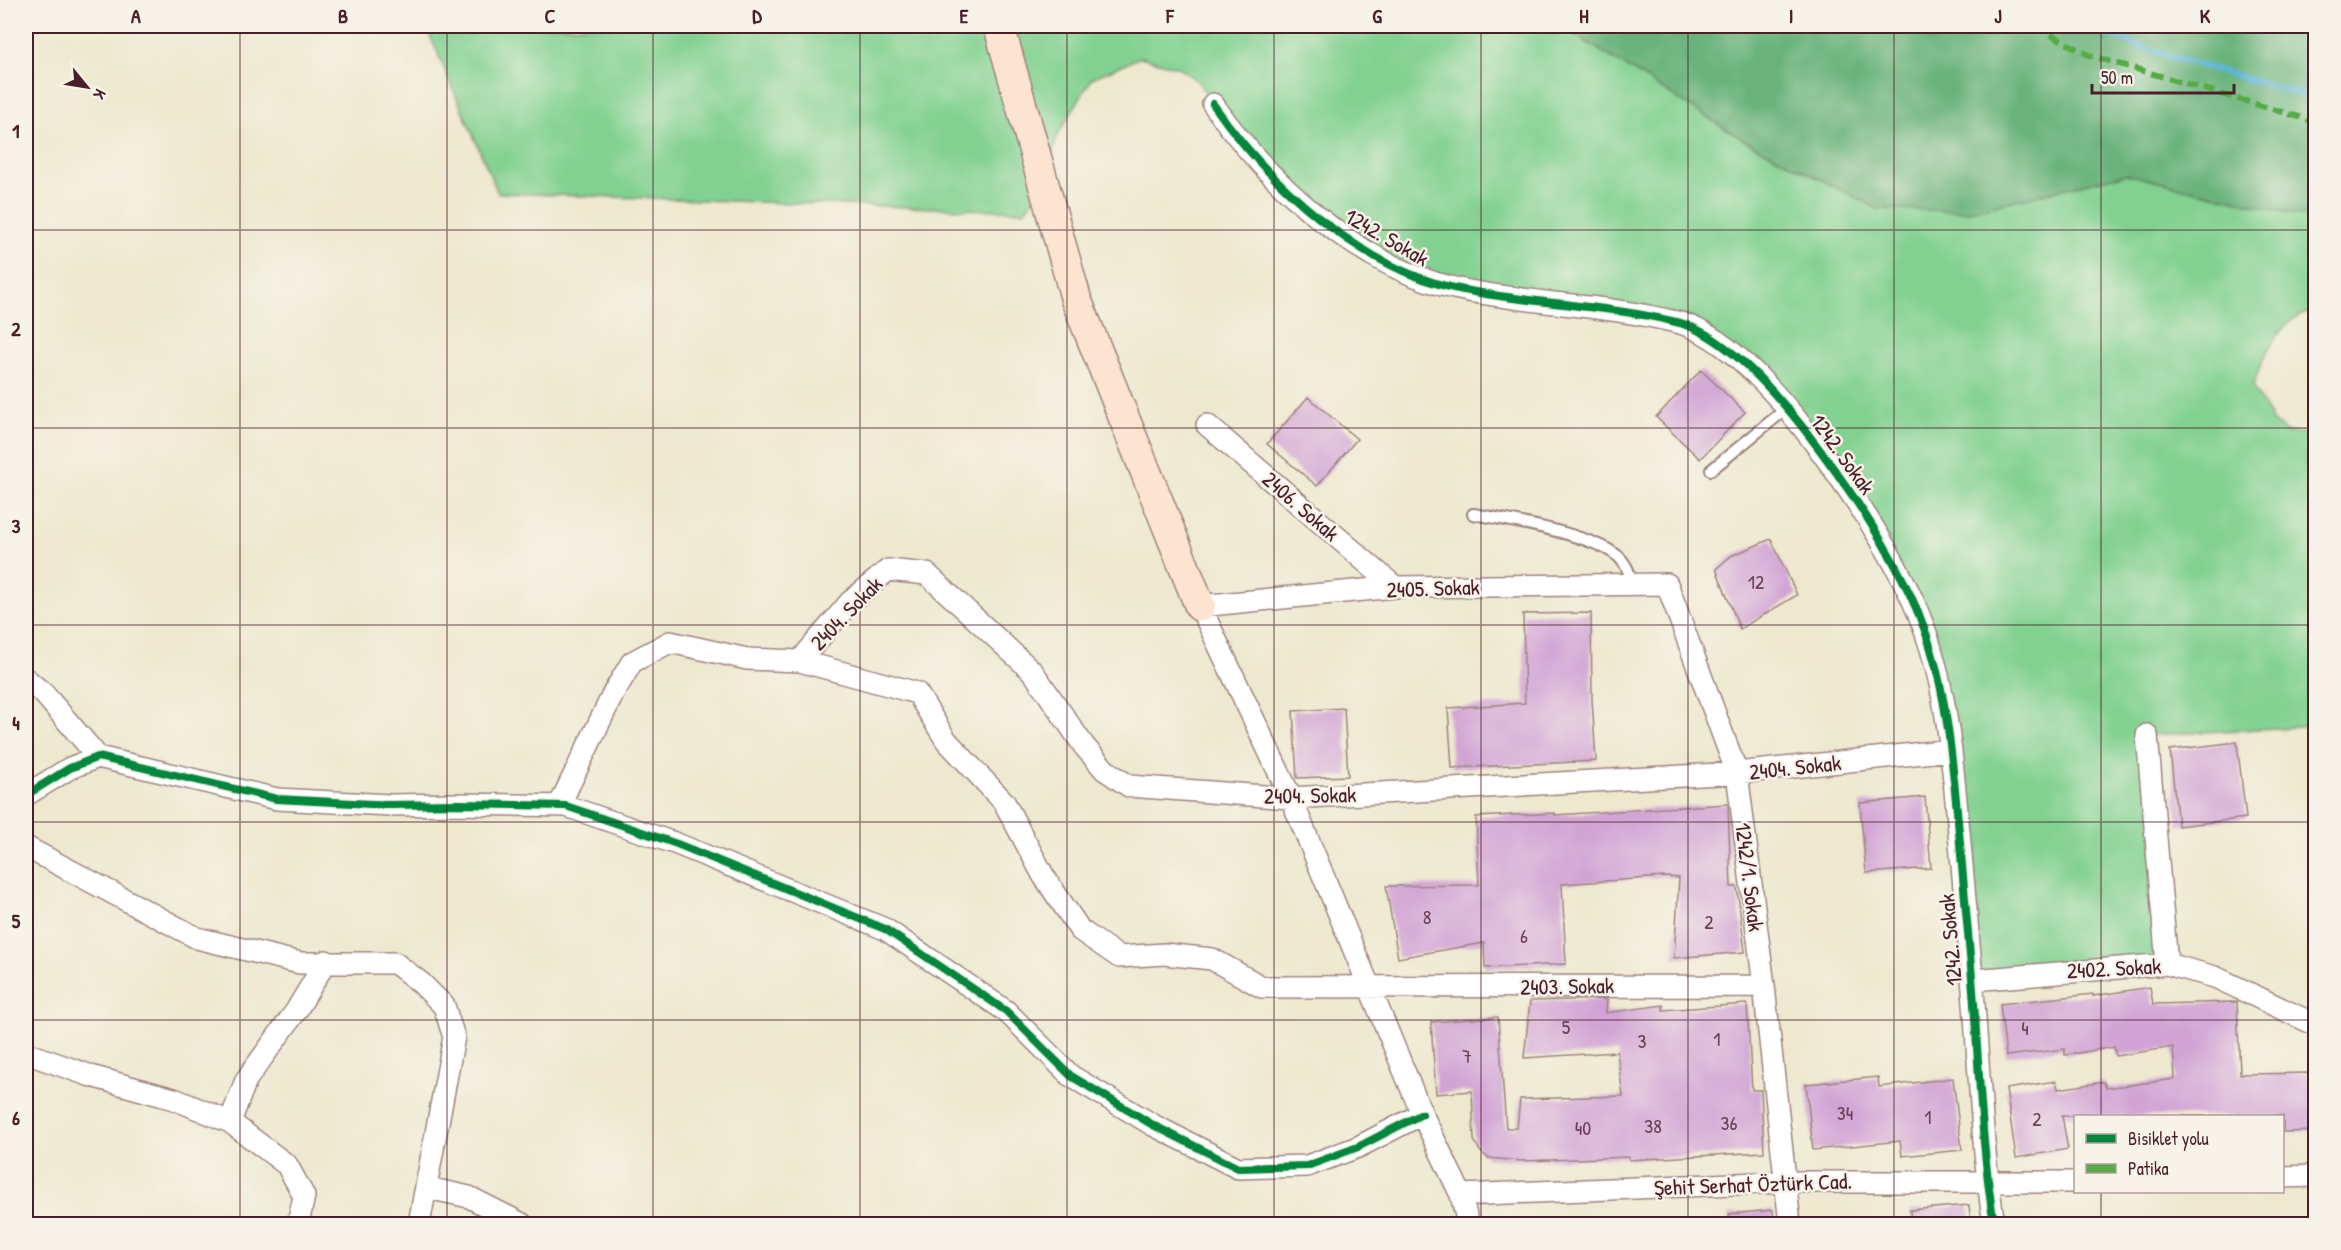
<svg xmlns="http://www.w3.org/2000/svg" width="2341" height="1250" font-family="'Patrick Hand',sans-serif">
	<rect width="100%" height="100%" fill="#f7f3e8"/>
	<filter id="ink" filterUnits="userSpaceOnUse"><feTurbulence type="fractalNoise" baseFrequency=".0167" numOctaves="2"/><feDisplacementMap in="SourceGraphic" scale="12" xChannelSelector="R" yChannelSelector="G"/><feConvolveMatrix kernelMatrix="1 2 1 2 8 2 1 2 1" color-interpolation-filters="sRGB"/></filter>
	<filter id="wash" filterUnits="userSpaceOnUse"><feTurbulence type="fractalNoise" baseFrequency=".008" numOctaves="4" result="noise"/><feDisplacementMap in="SourceGraphic" scale="24" xChannelSelector="R" yChannelSelector="G"/><feGaussianBlur stdDeviation="1.35" result="paint"/><feColorMatrix in="noise" values="0 0 0 0 0 0 0 0 0 0 0 0 0 0 0 0 0 1.4 0 .05"/><feComposite in="paint" operator="in"/></filter>
	<g filter="url(#wash)">
		<rect width="100%" height="100%" fill="#eee8cf"/>
		<path fill="#82d190" stroke="#66785e" stroke-width="1.5" d="M 426,26 L 1561,26 L 1744,140 L 1878,209 L 1970,211 L 2126,174 L 2315,219 L 2315,312 C 2281,313 2262,358 2253,387 L 2273,422 L 2286,432 L 2309,434 L 2315,443 L 2315,726 L 2147,735 L 2167,964 L 1973,980 L 1951,750 L 1903,582 L 1787,408 L 1680,322 L 1454,288 L 1355,243 L 1236,136 L 1198,82 L 1180,68 L 1141,57 L 1092,78 L 1057,136 L 1045,185 L 1024,211 L 498,193 Z"/>
		<path fill="#69b37a" stroke="#5a6952" stroke-width="1.5" d="M 1561,26 L 2315,26 L 2315,219 L 2126,174 L 1970,211 L 1878,209 L 1744,140 Z"/>
		<g fill="none" stroke-linecap="round" stroke-linejoin="round">
			<path stroke="#5bb4d9" stroke-width="6" d="M 2084,26 L 2156,52 L 2316,99"/>
		</g>
		<g id="blocks">
			<path fill="#d2a4d5" d="M 1701,370 L 1745,412 L 1700,459 L 1656,417 Z
				M 1308,397 L 1357,439 L 1317,486 L 1267,444 Z
				M 1771,539 L 1797,595 L 1740,629 L 1716,569 L 1731,556 Z
				M 1591,613 L 1592,699 L 1596,761 L 1452,768 L 1448,708 L 1525,703 L 1523,614 Z
				M 1344,708 L 1348,776 L 1297,778 L 1293,711 Z
				M 2237,742 L 2246,818 L 2178,826 L 2170,750 Z
				M 1925,797 L 1931,868 L 1866,873 L 1860,803 Z
				M 1728,804 L 1731,887 L 1737,887 L 1745,952 L 1674,958 L 1679,878 L 1664,877 L 1562,884 L 1566,964 L 1485,968 L 1484,943 L 1398,958 L 1386,886 L 1479,885 L 1476,817 L 1555,813 L 1555,815 Z
				M 2150,987 L 2153,1004 L 2237,1002 L 2240,1074 L 2309,1073 L 2316,1131 L 2283,1132 L 2283,1116 L 2062,1116 L 2068,1149 L 2016,1158 L 2006,1089 L 2056,1081 L 2058,1089 L 2104,1082 L 2106,1088 L 2175,1079 L 2173,1047 L 2116,1056 L 2114,1047 L 2065,1055 L 2065,1049 L 2006,1056 L 2000,1004 L 2093,994 L 2093,996 Z
				M 1607,999 L 1606,1013 L 1663,1005 L 1663,1010 L 1747,1004 L 1752,1090 L 1761,1090 L 1764,1152 L 1629,1160 L 1629,1157 L 1523,1161 L 1488,1158 L 1480,1151 L 1474,1140 L 1472,1091 L 1436,1094 L 1431,1022 L 1498,1017 L 1506,1128 L 1517,1128 L 1520,1099 L 1623,1096 L 1617,1052 L 1524,1058 L 1530,1001 Z
				M 1878,1077 L 1879,1087 L 1953,1078 L 1962,1150 L 1902,1156 L 1900,1141 L 1813,1150 L 1806,1084 Z
				M 1969,1205 L 1971,1224 L 1911,1224 L 1910,1210 Z
				M 1773,1210 L 1774,1224 L 1730,1224 L 1729,1214 Z"/>
		</g>
	</g>
	<g filter="url(#ink)">
		<use href="#blocks" fill-opacity="0" stroke="#9c847d" stroke-width="1.5"/>
		<g fill="none" stroke-linecap="round" stroke-linejoin="round">
			<defs>
				<path id="lane" d="M 1711,470 L 1787,408
					M 1473,514 C 1509,520 1592,534 1619,557 C 1627,565 1631,576 1631,586"/>
				<path id="street" d="M 1213,104 C 1267,182 1359,267 1454,288 C 1527,304 1603,304 1676,322 C 1724,333 1774,391 1804,429 C 1852,491 1909,573 1931,649 C 1949,709 1953,771 1959,832 C 1963,881 1968,929 1972,978 C 1979,1060 1981,1143 1994,1224
					M 1207,425 L 1395,587
					M 800,661 L 850,602 L 888,570 L 927,574 L 1033,672 L 1084,746 L 1105,770 L 1129,786 L 1291,798 L 1737,773 L 1951,750
					M 26,679 L 44,694 L 98,757
					M 2147,735 L 2167,964
					M 26,795 L 70,768 L 98,757 L 277,799 L 390,805 L 458,804 L 566,806 L 677,844 L 885,929 L 1006,1011 L 1071,1076 L 1153,1125 L 1238,1168 L 1307,1166 L 1358,1147 L 1422,1114
					M 559,806 L 614,692 L 632,662 L 670,642 L 747,659 L 800,661 L 917,693 L 946,740 L 1004,802 L 1043,875 L 1080,930 L 1119,957 L 1164,954 L 1212,959 L 1262,987 L 1764,986
					M 26,847 L 197,938 L 300,963 L 395,963 L 421,983 L 444,1006 L 454,1037 L 419,1224
					M 1973,980 L 2167,964 L 2215,977 L 2316,1025
					M 26,1053 L 91,1076 L 174,1099 L 230,1122 L 287,1165 L 304,1196 L 298,1224
					M 230,1122 L 246,1080 L 296,1011 L 326,961
					M 2282,1177 L 2316,1176
					M 428,1188 L 469,1197 L 522,1224
					M 1461,1195 L 1784,1182 L 2076,1182
					M 1468,1224 L 1461,1195 L 1422,1114 L 1291,798 L 1200,606 L 1395,587 L 1667,584 L 1737,773 L 1764,986 L 1790,1224"/>
				<path id="secondary" d="M 999,26 L 1076,299 L 1200,606"/>
			</defs>
			<use href="#lane" stroke="#9c847d" stroke-width="14"/>
			<use href="#street" stroke="#9c847d" stroke-width="24"/>
			<use href="#secondary" stroke="#9c847d" stroke-width="33"/>
			<use href="#lane" stroke="#fff" stroke-width="10"/>
			<use href="#street" stroke="#fff" stroke-width="21"/>
			<use href="#secondary" stroke="#fde4d0" stroke-width="30"/>
			<path stroke="#57aa44" stroke-width="6" stroke-dasharray="12 6" stroke-linecap="butt" d="M 2035,26 L 2089,55 L 2316,122"/>
			<defs>
				<path id="cycleway" d="M 1213,104 C 1267,182 1359,267 1454,288 C 1527,304 1603,304 1676,322 C 1724,333 1774,391 1804,429 C 1852,491 1909,573 1931,649 C 1949,709 1953,771 1959,832 C 1963,881 1968,929 1972,978 C 1979,1060 1981,1143 1994,1224
					M 26,795 L 70,768 L 98,757 L 277,799 L 390,805 L 458,804 L 566,806 L 677,844 L 885,929 L 1006,1011 L 1071,1076 L 1153,1125 L 1238,1168 L 1307,1166 L 1358,1147 L 1422,1114"/>
			</defs>
			<use href="#cycleway" stroke="#f7f3e8" stroke-width="11"/>
			<use href="#cycleway" stroke="#00873e" stroke-width="8"/>
		</g>
	</g>
	<path fill="none" stroke="#4a1f2b" stroke-width="1.5" stroke-opacity="0.55" d="M 240,26 L 240,1224M 447,26 L 447,1224M 653,26 L 653,1224M 860,26 L 860,1224M 1067,26 L 1067,1224M 1274,26 L 1274,1224M 1481,26 L 1481,1224M 1688,26 L 1688,1224M 1894,26 L 1894,1224M 2101,26 L 2101,1116M 26,230 L 2316,230M 26,428 L 2316,428M 26,625 L 2316,625M 26,822 L 2316,822M 26,1020 L 2316,1020M 2101,1192 L 2101,1224"/>
	<g text-anchor="middle" stroke-width="5" stroke-linejoin="round" paint-order="stroke">
		<g font-size="20" fill="#6c4056">
			<text x="1756" y="589">12</text>
			<text x="1427" y="924">8</text>
			<text x="1709" y="929">2</text>
			<text x="1524" y="943">6</text>
			<text x="1566" y="1034">5</text>
			<text x="2025" y="1035">4</text>
			<text x="1717" y="1046">1</text>
			<text x="1642" y="1048">3</text>
			<text x="1467" y="1063">7</text>
			<text x="1845" y="1120">34</text>
			<text x="1928" y="1124">1</text>
			<text x="2037" y="1126">2</text>
			<text x="1729" y="1130">36</text>
			<text x="1653" y="1133">38</text>
			<text x="1583" y="1135">40</text>
		</g>
		<g font-size="22" fill="#4a1f2b" stroke="#f7f3e8">
			<text transform="translate(1387 237) rotate(30)" y="8">1242. Sokak</text>
			<text transform="translate(1843 454) rotate(54)" y="8">1242. Sokak</text>
			<text transform="translate(1301 506) rotate(41)" y="8">2406. Sokak</text>
			<text transform="translate(1433 588) rotate(-2)" y="8">2405. Sokak</text>
			<text transform="translate(846 613) rotate(-46)" y="8">2404. Sokak</text>
			<text transform="translate(1795 767) rotate(-6)" y="8">2404. Sokak</text>
			<text transform="translate(1310 795) rotate(-1)" y="8">2404. Sokak</text>
			<text transform="translate(1750 877) rotate(83)" y="8">1242/1. Sokak</text>
			<text transform="translate(1950 940) rotate(-95)" y="8">1242. Sokak</text>
			<text transform="translate(2114 968) rotate(-3)" y="8">2402. Sokak</text>
			<text transform="translate(1567 986) rotate(-1)" y="8">2403. Sokak</text>
			<text transform="translate(1753 1184) rotate(-2)" y="8">Şehit Serhat Öztürk Cad.</text>
		</g>
	</g>
	<rect width="2341" height="1250" fill="none" stroke="#f7f3e8" stroke-width="66"/>
	<rect x="2074" y="1115" width="210" height="78" fill="#f7f3e8" stroke="#b29e9c" stroke-width="1.5"/>
	<rect x="2086" y="1134" width="30" height="9" fill="#00873e" stroke="#b29e9c" stroke-width="1.5"/>
	<text x="2128" y="1145" font-size="18" fill="#4a1f2b">Bisiklet yolu</text>
	<rect x="2086" y="1164" width="30" height="9" fill="#57aa44" stroke="#b29e9c" stroke-width="1.5"/>
	<text x="2128" y="1175" font-size="18" fill="#4a1f2b">Patika</text>
	<g transform="translate(87 87) rotate(120)" stroke="#f7f3e8" stroke-width="4.5" paint-order="stroke">
	<path d="M0-4.5L10 22L0 15L-10 22Z" fill="#4a1f2b"/>
	<text y="-9" font-size="16" font-weight="bold" text-anchor="middle" fill="#4a1f2b">K</text>
	</g>
	<path d="M2092 84v9h142v-9" fill="none" stroke="#4a1f2b" stroke-width="3"/>
	<text x="2101" y="84" font-size="18" fill="#4a1f2b" stroke="#f7f3e8" stroke-width="4.5" paint-order="stroke">50 m</text>
	<rect x="33" y="33" width="2275" height="1184" fill="none" stroke="#4a1f2b" stroke-width="2"/>
	<g font-size="20" text-anchor="middle" font-weight="bold" fill="#4a1f2b">
		<text x="136" y="23">A</text>
		<text x="343" y="23">B</text>
		<text x="550" y="23">C</text>
		<text x="757" y="23">D</text>
		<text x="964" y="23">E</text>
		<text x="1170" y="23">F</text>
		<text x="1377" y="23">G</text>
		<text x="1584" y="23">H</text>
		<text x="1791" y="23">I</text>
		<text x="1998" y="23">J</text>
		<text x="2205" y="23">K</text>
		<text x="16" y="138">1</text>
		<text x="16" y="336">2</text>
		<text x="16" y="533">3</text>
		<text x="16" y="730">4</text>
		<text x="16" y="928">5</text>
		<text x="16" y="1125">6</text>
	</g>
</svg>
